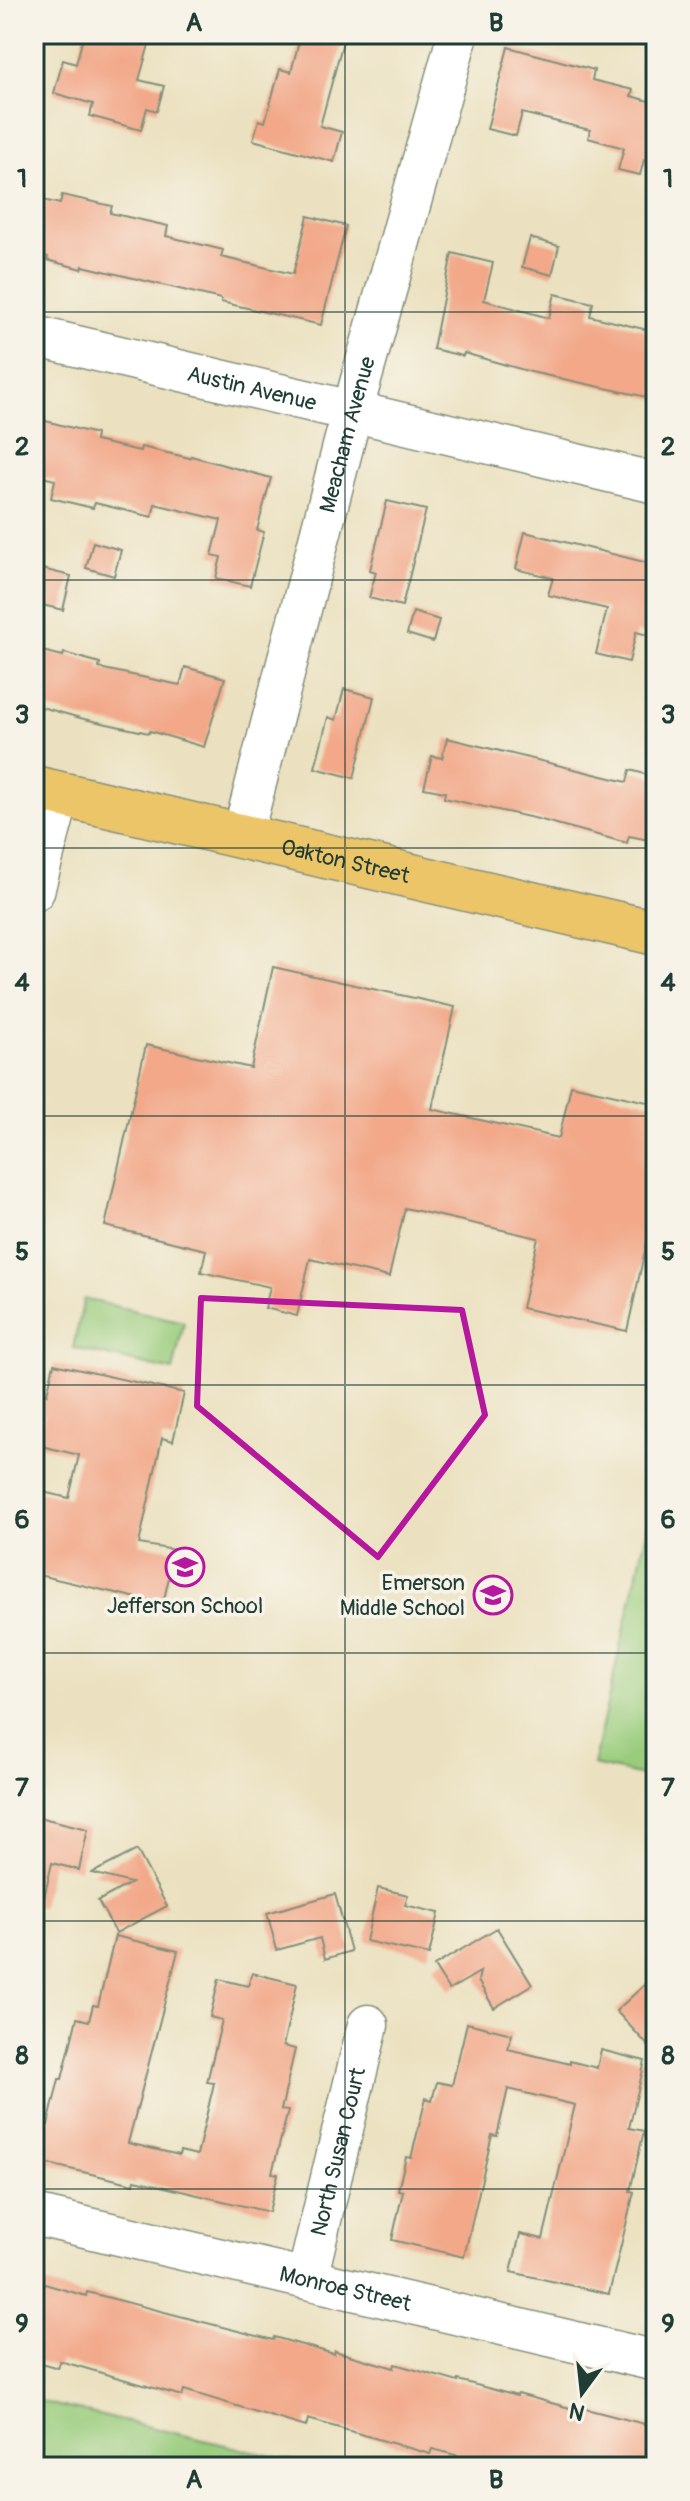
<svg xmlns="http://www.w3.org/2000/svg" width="690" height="2501" font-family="Pangolin,sans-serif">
	<rect width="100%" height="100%" fill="#f7f3e8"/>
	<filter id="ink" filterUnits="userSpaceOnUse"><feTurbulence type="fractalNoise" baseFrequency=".0125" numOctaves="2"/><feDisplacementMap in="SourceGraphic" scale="16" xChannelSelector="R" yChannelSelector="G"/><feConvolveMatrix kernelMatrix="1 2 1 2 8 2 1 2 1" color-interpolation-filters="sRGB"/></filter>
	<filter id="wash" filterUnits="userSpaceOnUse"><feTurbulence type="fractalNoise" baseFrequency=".006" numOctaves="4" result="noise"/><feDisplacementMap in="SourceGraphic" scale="32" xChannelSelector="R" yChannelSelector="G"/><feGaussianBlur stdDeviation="1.8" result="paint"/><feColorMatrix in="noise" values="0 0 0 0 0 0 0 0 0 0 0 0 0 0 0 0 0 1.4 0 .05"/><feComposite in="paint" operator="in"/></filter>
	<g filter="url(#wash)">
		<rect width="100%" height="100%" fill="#ebe1c0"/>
		<path fill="#99cc7c" stroke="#5c8458" stroke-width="2" d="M 84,1299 L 184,1322 L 173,1371 L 73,1348 Z
			M 650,1518 L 656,1520 L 656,1779 L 593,1765 Z
			M 34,2400 L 318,2467 L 34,2467 Z"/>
		<g id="blocks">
			<path fill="#f2a889" d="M 84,34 L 152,34 L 139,80 L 164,86 L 157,111 L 147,108 L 141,130 L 90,116 L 93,104 L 54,93 L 63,60 L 76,64 Z
				M 301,34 L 345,34 L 320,126 L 342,132 L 334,162 L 253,140 L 259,120 L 265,122 L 280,69 L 291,72 Z
				M 508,47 L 594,70 L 592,80 L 633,90 L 631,96 L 656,103 L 656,164 L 644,160 L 640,175 L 618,170 L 624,148 L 588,138 L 590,130 L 522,113 L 516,136 L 487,129 Z
				M 62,195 L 112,206 L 110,213 L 168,226 L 166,236 L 223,250 L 221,257 L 293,274 L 308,216 L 346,226 L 321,325 L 221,302 L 221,299 L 83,266 L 82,269 L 47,260 L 48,257 L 34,254 L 34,198 L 60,204 Z
				M 530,238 L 559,246 L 552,275 L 522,267 Z
				M 452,253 L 493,263 L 484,300 L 549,318 L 555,294 L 593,303 L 590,316 L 656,332 L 656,399 L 531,372 L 464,353 L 463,356 L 433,349 Z
				M 34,418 L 96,434 L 95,441 L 140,451 L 141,447 L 190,458 L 191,456 L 271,478 L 257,530 L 264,532 L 250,586 L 216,578 L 221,557 L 212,555 L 221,520 L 155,504 L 152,517 L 95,503 L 93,508 L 51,498 L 55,480 L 34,475 Z
				M 387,501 L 426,510 L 402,606 L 369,598 L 376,572 L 370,570 Z
				M 525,532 L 656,565 L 656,637 L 636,632 L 629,662 L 596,654 L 607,609 L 548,595 L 553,578 L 516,569 Z
				M 93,542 L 121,550 L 114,576 L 86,568 Z
				M 34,567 L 71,576 L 63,610 L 34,603 Z
				M 413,612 L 439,620 L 433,642 L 407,634 Z
				M 34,649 L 63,656 L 64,653 L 100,663 L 99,668 L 180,685 L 185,667 L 225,678 L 204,747 L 150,731 L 149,733 L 84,719 L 34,705 Z
				M 344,689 L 374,697 L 354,778 L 315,768 L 328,717 L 336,720 Z
				M 447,738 L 627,782 L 630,770 L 656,777 L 656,811 L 649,840 L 629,836 L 627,843 L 538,819 L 444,798 L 445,792 L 424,788 L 432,756 L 442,758 Z
				M 273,967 L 455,1007 L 432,1109 L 559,1138 L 571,1085 L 656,1104 L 656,1201 L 627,1331 L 522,1308 L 538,1238 L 405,1208 L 389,1277 L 310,1259 L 297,1316 L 265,1308 L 270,1287 L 201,1272 L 206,1250 L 105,1226 L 146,1045 L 251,1068 Z
				M 54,1364 L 184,1393 L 173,1441 L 162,1438 L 139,1544 L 175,1550 L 163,1604 L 34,1574 L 34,1490 L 69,1498 L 79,1455 L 37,1445 L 44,1415 L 34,1413 L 34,1391 L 47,1394 Z
				M 34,1816 L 88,1829 L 79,1870 L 52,1863 L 42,1907 L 34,1906 Z
				M 137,1850 L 167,1906 L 116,1933 L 98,1901 L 131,1883 L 92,1873 Z
				M 378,1888 L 408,1895 L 405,1905 L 439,1913 L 429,1955 L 366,1941 Z
				M 335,1894 L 351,1951 L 325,1959 L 320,1938 L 277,1950 L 267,1913 Z
				M 497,1928 L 532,1985 L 494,2008 L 478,1981 L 480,1972 L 449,1990 L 434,1966 Z
				M 115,1936 L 178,1951 L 128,2143 L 179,2155 L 180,2151 L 197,2155 L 214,2083 L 207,2082 L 222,2020 L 210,2017 L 219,1979 L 248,1986 L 252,1973 L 297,1984 L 283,2046 L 295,2049 L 281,2110 L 288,2111 L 272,2173 L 278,2174 L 269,2212 L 135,2180 L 134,2184 L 36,2161 L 45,2124 L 48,2125 L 59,2079 L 62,2079 L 77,2018 L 89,2021 L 93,2005 L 98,2006 Z
				M 656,1974 L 656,2054 L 616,2011 Z
				M 467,2023 L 512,2034 L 508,2049 L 570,2064 L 570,2061 L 597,2068 L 601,2050 L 645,2061 L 629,2128 L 644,2131 L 630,2191 L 634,2192 L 609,2294 L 511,2272 L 520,2234 L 543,2239 L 575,2105 L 508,2089 L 497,2136 L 492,2135 L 464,2257 L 392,2240 L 403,2191 L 398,2190 L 406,2157 L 411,2158 L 426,2098 L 432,2100 L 437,2082 L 452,2085 Z
				M 34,2281 L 86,2296 L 87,2292 L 273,2340 L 274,2337 L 334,2354 L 335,2351 L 394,2368 L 395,2364 L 458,2382 L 458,2380 L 517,2396 L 518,2394 L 581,2411 L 582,2408 L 656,2427 L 656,2467 L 501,2467 L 432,2449 L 430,2454 L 308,2419 L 306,2427 L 184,2390 L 182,2396 L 60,2361 L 58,2368 L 34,2361 Z"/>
		</g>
	</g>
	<g filter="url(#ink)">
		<use href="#blocks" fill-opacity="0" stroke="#858f7a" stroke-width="2"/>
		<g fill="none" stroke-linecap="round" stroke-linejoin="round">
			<defs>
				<g id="minor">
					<path id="s1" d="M 34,336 L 656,483"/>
					<path id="s2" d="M 242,837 L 352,412 L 458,34"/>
					<path d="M 34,891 L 60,794"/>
					<path id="s3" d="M 34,2215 L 656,2361"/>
					<path id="s4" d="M 307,2278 L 368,2025"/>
				</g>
				<g id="major">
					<path id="s5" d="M 34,788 L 656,933"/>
				</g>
			</defs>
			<use href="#minor" stroke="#858f7a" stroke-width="43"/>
			<use href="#major" stroke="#858f7a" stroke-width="47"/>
			<use href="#minor" stroke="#fff" stroke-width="40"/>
			<use href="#major" stroke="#edc569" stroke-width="44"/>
		</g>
	</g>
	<path fill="none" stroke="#b5179e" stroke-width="6" stroke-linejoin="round" d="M 201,1298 L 462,1310 L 485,1415 L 378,1557 L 197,1406 Z"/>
	<path fill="none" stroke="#1f3d34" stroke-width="2" stroke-opacity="0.55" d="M 345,34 L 345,2467M 34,312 L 656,312M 34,580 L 656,580M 34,848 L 656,848M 34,1116 L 656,1116M 34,1385 L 656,1385M 34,1653 L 656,1653M 34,1921 L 656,1921M 34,2189 L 656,2189"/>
	<defs>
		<symbol id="school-ring" viewBox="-11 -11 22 22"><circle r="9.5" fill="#f7f3e8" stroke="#b5179e" stroke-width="1.5"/><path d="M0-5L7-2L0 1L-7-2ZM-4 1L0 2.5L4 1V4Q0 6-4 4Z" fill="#b5179e"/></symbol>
	</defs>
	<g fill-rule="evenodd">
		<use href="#school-ring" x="163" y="1545" width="44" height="44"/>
		<use href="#school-ring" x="471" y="1573" width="44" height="44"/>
	</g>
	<g text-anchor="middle" stroke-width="7" stroke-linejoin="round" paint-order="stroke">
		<g font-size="22" fill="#1f3d34" stroke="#f7f3e8">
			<text dy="8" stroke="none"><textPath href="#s1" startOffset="224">Austin Avenue</textPath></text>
			<text dy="8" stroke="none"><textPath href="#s2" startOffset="416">Meacham Avenue</textPath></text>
			<text dy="8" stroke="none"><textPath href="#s5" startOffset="320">Oakton Street</textPath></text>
			<text dy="8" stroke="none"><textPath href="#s4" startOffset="130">North Susan Court</textPath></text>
			<text dy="8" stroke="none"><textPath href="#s3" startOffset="320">Monroe Street</textPath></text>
		</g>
		<g font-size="22" fill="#1f3d34" stroke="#f7f3e8" text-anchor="end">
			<text x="465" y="1590">Emerson<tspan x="465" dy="25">Middle School</tspan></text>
			<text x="185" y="1613" text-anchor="middle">Jefferson School</text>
		</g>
	</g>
	<rect width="690" height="2501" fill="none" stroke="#f7f3e8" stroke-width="88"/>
	<g transform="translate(582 2393) rotate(195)" stroke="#f7f3e8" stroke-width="6" paint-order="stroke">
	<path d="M0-6L14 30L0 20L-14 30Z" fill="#1f3d34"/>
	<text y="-12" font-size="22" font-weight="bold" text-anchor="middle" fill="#1f3d34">N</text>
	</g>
	<rect x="44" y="44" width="602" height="2413" fill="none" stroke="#1f3d34" stroke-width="3"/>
	<g font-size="26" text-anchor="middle" font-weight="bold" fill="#1f3d34">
		<text x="194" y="31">A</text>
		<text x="496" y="31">B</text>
		<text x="22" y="187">1</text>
		<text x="668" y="187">1</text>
		<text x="22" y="455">2</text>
		<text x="668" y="455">2</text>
		<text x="22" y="723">3</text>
		<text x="668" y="723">3</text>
		<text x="22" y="991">4</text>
		<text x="668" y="991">4</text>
		<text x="22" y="1260">5</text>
		<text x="668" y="1260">5</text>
		<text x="22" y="1528">6</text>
		<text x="668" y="1528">6</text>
		<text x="22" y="1796">7</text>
		<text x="668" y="1796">7</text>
		<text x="22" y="2064">8</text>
		<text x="668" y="2064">8</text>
		<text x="22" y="2332">9</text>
		<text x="668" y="2332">9</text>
		<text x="194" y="2488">A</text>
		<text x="496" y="2488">B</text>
	</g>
</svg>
